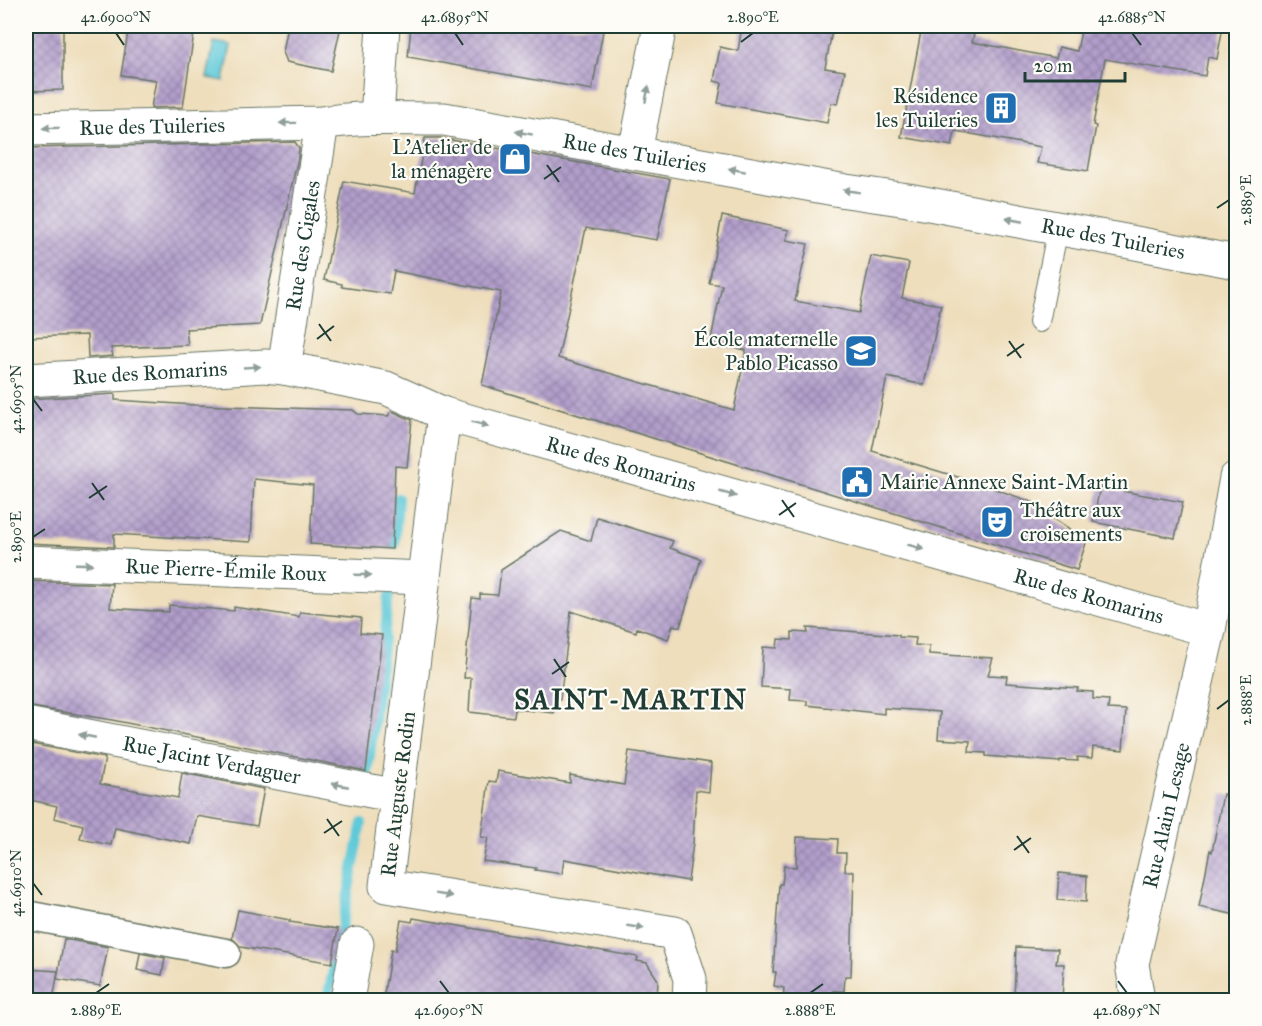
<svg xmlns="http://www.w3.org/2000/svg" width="1262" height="1026" font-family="'IM FELL Great Primer',serif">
	<defs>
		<pattern id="building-cross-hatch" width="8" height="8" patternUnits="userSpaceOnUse" patternTransform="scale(1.5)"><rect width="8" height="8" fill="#b29ecb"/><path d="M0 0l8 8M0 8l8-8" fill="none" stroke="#9082a6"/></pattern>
	</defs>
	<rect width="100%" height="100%" fill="#fdfcf7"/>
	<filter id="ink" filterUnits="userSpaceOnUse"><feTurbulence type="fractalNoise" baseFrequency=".0167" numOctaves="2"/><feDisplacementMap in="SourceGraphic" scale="12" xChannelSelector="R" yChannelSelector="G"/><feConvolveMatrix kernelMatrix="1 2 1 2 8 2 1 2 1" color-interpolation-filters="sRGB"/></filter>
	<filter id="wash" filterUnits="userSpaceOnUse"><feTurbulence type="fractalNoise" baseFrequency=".008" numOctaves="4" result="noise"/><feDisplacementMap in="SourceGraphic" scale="24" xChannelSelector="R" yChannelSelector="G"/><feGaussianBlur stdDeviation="1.35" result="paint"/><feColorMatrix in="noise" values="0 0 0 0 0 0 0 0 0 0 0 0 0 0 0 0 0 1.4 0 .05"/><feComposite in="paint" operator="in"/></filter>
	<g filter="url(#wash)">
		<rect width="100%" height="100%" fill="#eedebc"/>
		<path fill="#5ec9d8" stroke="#3e8386" stroke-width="1.5" d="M 214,42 L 231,45 L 224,81 L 207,78 Z"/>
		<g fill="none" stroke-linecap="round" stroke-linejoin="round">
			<path stroke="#5ec9d8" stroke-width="10" d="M 395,544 L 398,498
				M 368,772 L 389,596
				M 327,1000 L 362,823"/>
		</g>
		<g id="blocks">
			<path fill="url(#building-cross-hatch)" d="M 26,26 L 63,26 L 63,90 L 26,91 Z
				M 129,26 L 195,26 L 183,107 L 151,108 L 156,80 L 121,75 Z
				M 288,26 L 341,26 L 331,71 L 287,62 L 283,52 Z
				M 411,26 L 604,26 L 592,90 L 408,57 Z
				M 742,26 L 833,26 L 825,68 L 845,71 L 838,104 L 831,103 L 827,123 L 718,103 L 722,83 L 714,81 L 720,47 L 738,51 Z
				M 922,26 L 976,26 L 972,42 L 1056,58 L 1059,47 L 1077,51 L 1082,26 L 1223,26 L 1217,59 L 1208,57 L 1205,76 L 1105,59 L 1093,125 L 1096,126 L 1088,171 L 1037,163 L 1041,147 L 994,138 L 955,131 L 952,146 L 901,137 Z
				M 425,138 L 440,138 L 670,179 L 657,240 L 586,228 L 558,358 L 734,410 L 746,350 L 710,344 L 722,285 L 709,283 L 722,216 L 789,230 L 786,240 L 808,244 L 795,301 L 859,313 L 871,256 L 909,263 L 902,298 L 941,305 L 924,385 L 887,377 L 872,451 L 984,485 L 1035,503 L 1034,506 L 1087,540 L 1077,570 L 482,385 L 501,292 L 394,271 L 390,294 L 342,287 L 342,284 L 324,280 L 344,181 L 415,193 Z
				M 295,142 L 299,148 L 298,158 L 260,325 L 186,329 L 188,345 L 111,348 L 113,356 L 88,358 L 87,335 L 26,337 L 26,148 Z
				M 115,394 L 115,400 L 195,405 L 353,410 L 358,414 L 375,415 L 388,416 L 392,411 L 412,420 L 407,467 L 395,466 L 392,549 L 310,544 L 313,485 L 254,479 L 251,542 L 114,534 L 114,547 L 26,543 L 26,399 Z
				M 1100,487 L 1183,502 L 1175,538 L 1093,522 Z
				M 597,517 L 673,541 L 670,548 L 701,559 L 680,627 L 673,625 L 668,639 L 637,628 L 636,632 L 571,611 L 560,700 L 557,700 L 554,713 L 515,709 L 514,717 L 469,712 L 471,678 L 464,678 L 472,598 L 480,599 L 480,594 L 498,595 L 501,570 L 561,531 L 591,541 Z
				M 26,581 L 112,584 L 110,608 L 169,612 L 169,605 L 234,611 L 234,607 L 299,617 L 300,612 L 361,618 L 360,633 L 382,635 L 366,771 L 112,720 L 26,706 Z
				M 807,628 L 899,635 L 899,637 L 916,638 L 915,645 L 929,646 L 929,654 L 993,658 L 988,675 L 1007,676 L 1006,683 L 1078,688 L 1077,691 L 1093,692 L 1093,699 L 1109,700 L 1108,709 L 1126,710 L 1123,750 L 1093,747 L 1092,758 L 1077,757 L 1078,761 L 1060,760 L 1060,762 L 986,756 L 986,753 L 969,752 L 970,741 L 938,739 L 940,712 L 884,708 L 884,714 L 807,705 L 807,701 L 790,700 L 791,689 L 761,687 L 763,647 L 777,648 L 778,639 L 792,640 L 792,632 L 808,633 Z
				M 26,743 L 105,758 L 100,784 L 178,798 L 182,773 L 264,789 L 257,826 L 197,816 L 191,844 L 115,828 L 111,845 L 80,839 L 83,825 L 54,818 L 57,806 L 26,799 Z
				M 629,751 L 711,763 L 709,792 L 696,790 L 693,843 L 688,881 L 564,859 L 562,874 L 535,870 L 536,868 L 483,861 L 488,838 L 481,837 L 489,781 L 496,782 L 498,771 L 570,783 L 570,775 L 624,785 Z
				M 1223,794 L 1236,796 L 1236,915 L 1199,907 L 1210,850 L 1212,852 Z
				M 797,837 L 838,839 L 837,853 L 846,853 L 845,871 L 854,871 L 851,976 L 845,976 L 844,991 L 833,991 L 832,1000 L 783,1000 L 784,988 L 774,986 L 776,972 L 773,972 L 779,884 L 782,884 L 784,866 L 796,867 Z
				M 1059,873 L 1087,876 L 1086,902 L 1057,900 Z
				M 238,910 L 290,920 L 289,922 L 338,929 L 332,963 L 241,947 L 232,938 Z
				M 413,918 L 638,957 L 637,961 L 647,963 L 658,980 L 657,1000 L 383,1000 L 391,950 L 395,951 L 401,920 L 412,922 Z
				M 64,939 L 108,947 L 100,986 L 57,979 Z
				M 1016,947 L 1058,949 L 1056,964 L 1064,964 L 1062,1000 L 1014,1000 Z
				M 140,953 L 165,958 L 162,975 L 137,970 Z
				M 26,969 L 58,971 L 53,1000 L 26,1000 Z"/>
		</g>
	</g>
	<g filter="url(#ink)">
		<use href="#blocks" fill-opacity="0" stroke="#677564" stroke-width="1.5"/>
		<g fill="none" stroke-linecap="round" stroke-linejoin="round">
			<defs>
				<path id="service" d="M 1039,322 L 1058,228"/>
				<path id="pedestrian" d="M 26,915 L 226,953"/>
				<g id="minor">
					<path d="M 377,118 L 383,26"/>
					<path id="s1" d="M 26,129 L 322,123 C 362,116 404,119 444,119 L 846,191 L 908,200 L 1236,262"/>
					<path d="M 635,152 L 660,26"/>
					<path id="s2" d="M 284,368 L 322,123"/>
					<path id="s3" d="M 26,380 L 265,366 L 284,368 L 386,388 L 444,414 L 1209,630"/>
					<path d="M 444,414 L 386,886 L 675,933 L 690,979 L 689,1000"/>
					<path id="s4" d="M 26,562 L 424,578"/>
					<path id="s5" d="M 26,724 L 397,796"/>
					<path d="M 347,1000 L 357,944"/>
					<path id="s6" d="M 1138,1000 L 1132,964 L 1209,630 L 1236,478"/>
				</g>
			</defs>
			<use href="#service" stroke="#677564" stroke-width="22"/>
			<use href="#pedestrian" stroke="#677564" stroke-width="31"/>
			<use href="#minor" stroke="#677564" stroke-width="35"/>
			<use href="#service" stroke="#fff" stroke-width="20"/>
			<use href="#pedestrian" stroke="#fff" stroke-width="28"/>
			<use href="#minor" stroke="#fff" stroke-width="33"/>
		</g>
		<defs><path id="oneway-solid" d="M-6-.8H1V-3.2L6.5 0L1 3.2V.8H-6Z" transform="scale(1.5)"/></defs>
		<g fill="#8f9e9a">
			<use href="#oneway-solid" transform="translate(647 94) rotate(-79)"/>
			<use href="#oneway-solid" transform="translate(288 123) rotate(179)"/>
			<use href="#oneway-solid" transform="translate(51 128) rotate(179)"/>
			<use href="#oneway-solid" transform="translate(524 133) rotate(-170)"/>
			<use href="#oneway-solid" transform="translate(737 170) rotate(-170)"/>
			<use href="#oneway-solid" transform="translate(851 191) rotate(-171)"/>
			<use href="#oneway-solid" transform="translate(1014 220) rotate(-169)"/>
			<use href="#oneway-solid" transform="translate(252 367) rotate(-3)"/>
			<use href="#oneway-solid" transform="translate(480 424) rotate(16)"/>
			<use href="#oneway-solid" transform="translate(728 494) rotate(16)"/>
			<use href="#oneway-solid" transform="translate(916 547) rotate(16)"/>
			<use href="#oneway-solid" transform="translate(84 564) rotate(2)"/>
			<use href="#oneway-solid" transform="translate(363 575) rotate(2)"/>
			<use href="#oneway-solid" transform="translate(87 736) rotate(-169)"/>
			<use href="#oneway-solid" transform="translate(340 785) rotate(-169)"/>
			<use href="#oneway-solid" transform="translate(444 895) rotate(9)"/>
			<use href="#oneway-solid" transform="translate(636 927) rotate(9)"/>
		</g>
	</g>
	<path fill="none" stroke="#1f3d34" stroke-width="2" d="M 116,33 L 124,45M 455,33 L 463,45M 1132,33 L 1141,45M 741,42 L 753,33M 547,165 L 559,182M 544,179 L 561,167M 1217,208 L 1229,200M 319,324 L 331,341M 317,339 L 334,326M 1009,341 L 1021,358M 1007,356 L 1024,344M 33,399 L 42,411M 92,483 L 104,500M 89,498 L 107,486M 782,500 L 794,517M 779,515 L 796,503M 33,537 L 45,529M 554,659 L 566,677M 552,674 L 569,662M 1217,709 L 1229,700M 327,819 L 339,836M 324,833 L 342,821M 1017,836 L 1029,853M 1014,850 L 1031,838M 33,883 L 42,895M 440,981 L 449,993M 1118,981 L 1127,993M 96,993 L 109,984M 810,993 L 823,984"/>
	<defs>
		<symbol id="building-square" viewBox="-11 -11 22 22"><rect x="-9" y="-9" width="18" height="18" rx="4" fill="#1f6fb2" stroke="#fdfcf7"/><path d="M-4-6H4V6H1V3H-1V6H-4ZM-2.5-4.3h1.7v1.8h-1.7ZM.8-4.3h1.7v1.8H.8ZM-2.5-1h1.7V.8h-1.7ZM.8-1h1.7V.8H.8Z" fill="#fff"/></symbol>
		<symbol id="shop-square" viewBox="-11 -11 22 22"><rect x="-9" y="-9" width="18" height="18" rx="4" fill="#1f6fb2" stroke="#fdfcf7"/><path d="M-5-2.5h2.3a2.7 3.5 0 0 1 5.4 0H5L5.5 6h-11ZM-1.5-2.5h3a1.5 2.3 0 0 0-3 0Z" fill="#fff"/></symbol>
		<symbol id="school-square" viewBox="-11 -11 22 22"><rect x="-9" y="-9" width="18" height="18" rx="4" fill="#1f6fb2" stroke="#fdfcf7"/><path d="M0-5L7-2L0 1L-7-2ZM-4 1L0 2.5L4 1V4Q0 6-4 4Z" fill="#fff"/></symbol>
		<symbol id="civic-square" viewBox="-11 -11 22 22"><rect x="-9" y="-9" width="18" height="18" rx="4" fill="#1f6fb2" stroke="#fdfcf7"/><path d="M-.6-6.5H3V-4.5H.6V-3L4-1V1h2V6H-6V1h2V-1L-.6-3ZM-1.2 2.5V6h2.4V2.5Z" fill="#fff"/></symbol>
		<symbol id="theatre-square" viewBox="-11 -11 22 22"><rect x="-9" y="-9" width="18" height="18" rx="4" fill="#1f6fb2" stroke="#fdfcf7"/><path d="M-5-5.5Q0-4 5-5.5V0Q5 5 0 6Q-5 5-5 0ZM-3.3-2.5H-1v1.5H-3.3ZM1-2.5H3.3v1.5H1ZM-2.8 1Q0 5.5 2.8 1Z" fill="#fff"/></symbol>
	</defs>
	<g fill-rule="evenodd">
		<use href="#building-square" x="982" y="89" width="38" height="38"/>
		<use href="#shop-square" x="496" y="140" width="38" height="38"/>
		<use href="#school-square" x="842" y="332" width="38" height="38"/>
		<use href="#civic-square" x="838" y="463" width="38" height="38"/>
		<use href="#theatre-square" x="978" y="503" width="38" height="38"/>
	</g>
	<g text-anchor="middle" stroke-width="4.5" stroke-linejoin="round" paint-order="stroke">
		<g font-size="21" fill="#1f3d34" stroke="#fdfcf7" text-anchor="end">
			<text x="978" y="103">Résidence<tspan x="978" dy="24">les Tuileries</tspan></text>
			<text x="492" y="154">L'Atelier de<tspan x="492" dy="24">la ménagère</tspan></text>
			<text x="838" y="346">École maternelle<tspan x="838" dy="24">Pablo Picasso</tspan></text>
			<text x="880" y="489" text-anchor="start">Mairie Annexe Saint-Martin</text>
			<text x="1020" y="517" text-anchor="start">Théâtre aux<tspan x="1020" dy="24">croisements</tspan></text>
		</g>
		<g font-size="21" fill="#1f3d34" stroke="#fdfcf7">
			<text dy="7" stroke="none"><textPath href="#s1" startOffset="126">Rue des Tuileries</textPath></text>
			<text dy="7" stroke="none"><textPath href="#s1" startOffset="612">Rue des Tuileries</textPath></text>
			<text dy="7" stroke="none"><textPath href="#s1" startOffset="1098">Rue des Tuileries</textPath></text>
			<text dy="7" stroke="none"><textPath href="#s2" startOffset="124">Rue des Cigales</textPath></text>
			<text dy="7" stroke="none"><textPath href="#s3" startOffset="124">Rue des Romarins</textPath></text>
			<text dy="7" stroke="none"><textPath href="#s3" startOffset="610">Rue des Romarins</textPath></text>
			<text dy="7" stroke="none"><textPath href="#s4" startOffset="200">Rue Pierre-Émile Roux</textPath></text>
			<text dy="7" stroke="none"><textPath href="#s3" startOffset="1096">Rue des Romarins</textPath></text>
			<text dy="7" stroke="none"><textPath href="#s5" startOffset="189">Rue Jacint Verdaguer</textPath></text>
			<text transform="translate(398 794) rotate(-83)" y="7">Rue Auguste Rodin</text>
			<text dy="7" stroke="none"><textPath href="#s6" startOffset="189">Rue Alain Lesage</textPath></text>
		</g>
		<g font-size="27" font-weight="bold" letter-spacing="1.5" fill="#1f3d34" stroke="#fdfcf7">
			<text x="631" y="709">SAINT-MARTIN</text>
		</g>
	</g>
	<rect width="1262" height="1026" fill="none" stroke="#fdfcf7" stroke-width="66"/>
	<path d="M1025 72v9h100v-9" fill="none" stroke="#1f3d34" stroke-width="3"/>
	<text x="1034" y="72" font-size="18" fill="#1f3d34" stroke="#fdfcf7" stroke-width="4.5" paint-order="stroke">20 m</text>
	<rect x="33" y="33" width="1196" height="960" fill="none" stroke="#1f3d34" stroke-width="2"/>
	<g font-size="15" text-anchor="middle" fill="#1f3d34">
		<text x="116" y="22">42.6900°N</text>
		<text x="455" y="22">42.6895°N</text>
		<text x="753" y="22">2.890°E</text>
		<text x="1132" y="22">42.6885°N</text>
		<text transform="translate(1246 200) rotate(-90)" y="5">2.889°E</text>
		<text transform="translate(16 399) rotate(-90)" y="5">42.6905°N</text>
		<text transform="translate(16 537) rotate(-90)" y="5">2.890°E</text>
		<text transform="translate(1246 700) rotate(-90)" y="5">2.888°E</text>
		<text transform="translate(16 883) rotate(-90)" y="5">42.6910°N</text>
		<text x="96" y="1015">2.889°E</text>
		<text x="449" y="1015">42.6905°N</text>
		<text x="810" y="1015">2.888°E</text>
		<text x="1127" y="1015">42.6895°N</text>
	</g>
</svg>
